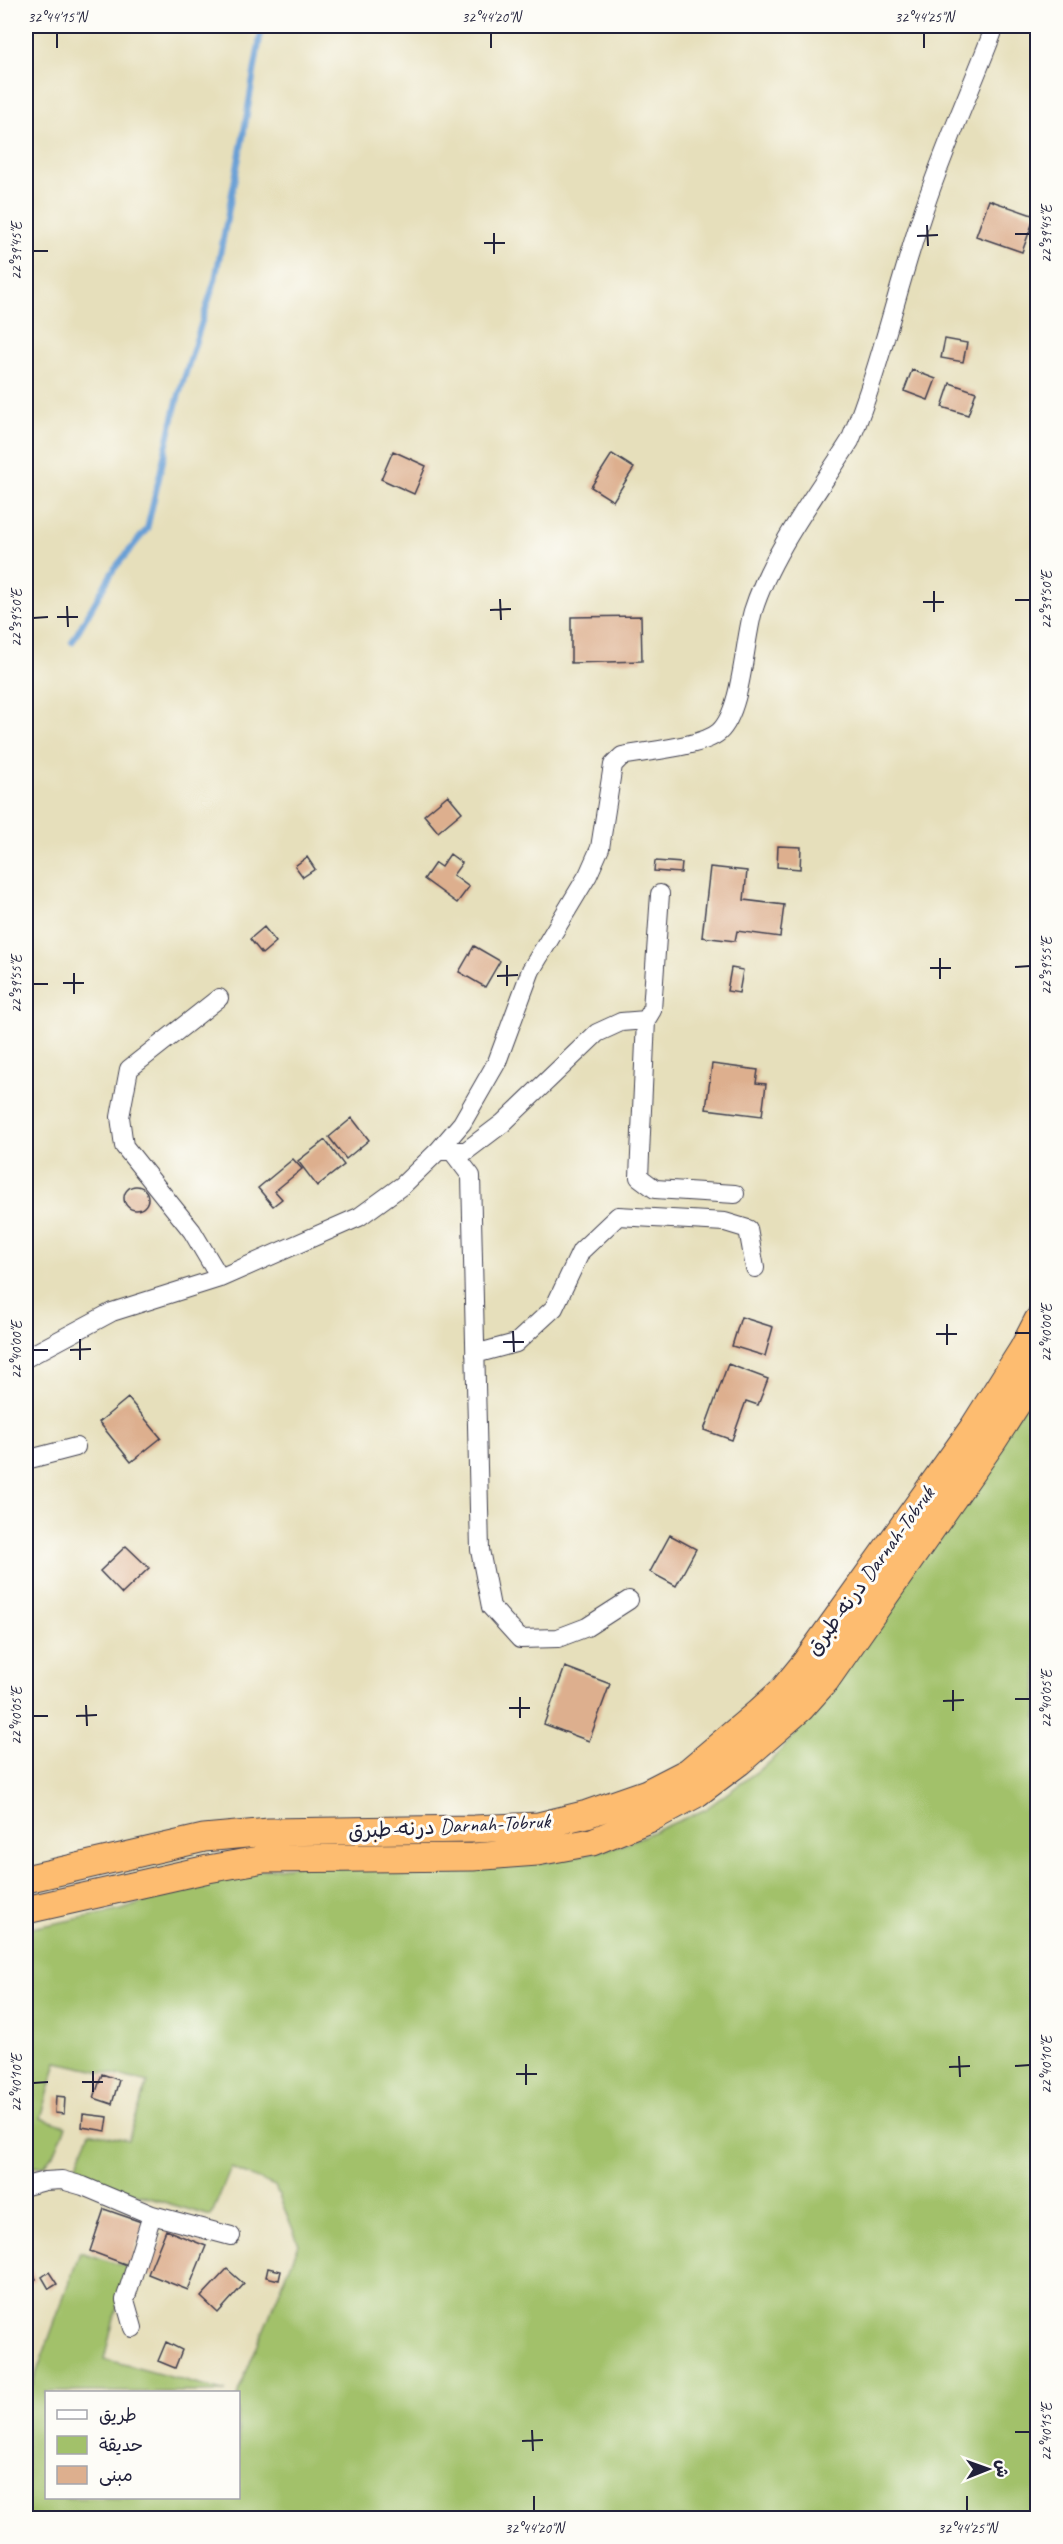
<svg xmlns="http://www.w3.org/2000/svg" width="1063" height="2544" font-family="Caveat,'Playpen Sans Arabic',sans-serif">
	<rect width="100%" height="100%" fill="#fdfcf7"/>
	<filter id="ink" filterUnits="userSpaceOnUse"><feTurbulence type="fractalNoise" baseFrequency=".0167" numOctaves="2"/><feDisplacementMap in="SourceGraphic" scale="12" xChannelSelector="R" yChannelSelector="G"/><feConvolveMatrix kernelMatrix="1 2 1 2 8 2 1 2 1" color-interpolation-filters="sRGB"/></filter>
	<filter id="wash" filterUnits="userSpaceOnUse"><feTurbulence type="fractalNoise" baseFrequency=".008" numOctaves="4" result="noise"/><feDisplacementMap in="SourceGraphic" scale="24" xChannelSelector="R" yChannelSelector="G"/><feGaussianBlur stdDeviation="1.35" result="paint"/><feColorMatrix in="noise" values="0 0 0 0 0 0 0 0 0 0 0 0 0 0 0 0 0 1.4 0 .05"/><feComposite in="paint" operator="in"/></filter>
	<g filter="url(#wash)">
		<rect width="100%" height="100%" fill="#e6dfbb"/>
		<path fill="#a2c16a" stroke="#627252" stroke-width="1.5" d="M 1037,1379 L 1037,2518 L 26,2518 L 26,2402 L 80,2252 L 127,2267 L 104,2359 L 226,2392 L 46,2392 L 46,2498 L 238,2498 L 238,2392 L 299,2244 L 275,2186 L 231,2168 L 211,2216 L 72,2175 L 90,2132 L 128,2140 L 148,2082 L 57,2062 L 41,2118 L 66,2126 L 55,2152 L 44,2166 L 26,2168 L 26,2067 L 32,2054 L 26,2036 L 26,1929 L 122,1910 L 214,1877 L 306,1864 L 550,1862 L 620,1846 L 704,1810 L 770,1762 L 819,1708 Z"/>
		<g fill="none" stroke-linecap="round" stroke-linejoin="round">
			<path stroke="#689fd5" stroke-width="6" d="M 72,642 L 114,569 L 147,529 L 177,401 L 215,280 L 243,137 L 262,26"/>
		</g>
		<g id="blocks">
			<path fill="#ddaf8e" d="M 989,200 L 1035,216 L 1022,252 L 976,236 Z
				M 945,339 L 967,343 L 963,362 L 941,358 Z
				M 912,370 L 936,379 L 928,400 L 904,391 Z
				M 950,383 L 976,392 L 968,415 L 942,407 Z
				M 393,451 L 426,466 L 414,494 L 381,479 Z
				M 612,454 L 634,468 L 613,501 L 591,487 Z
				M 641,616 L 642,661 L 571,663 L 571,617 Z
				M 448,795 L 462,812 L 438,832 L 424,815 Z
				M 778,846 L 801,847 L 800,869 L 777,867 Z
				M 450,854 L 462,863 L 453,875 L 469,887 L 457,903 L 424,879 L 435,863 L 441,867 Z
				M 307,857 L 315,869 L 303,877 L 295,866 Z
				M 655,861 L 682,863 L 681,873 L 654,871 Z
				M 710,867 L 747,871 L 744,900 L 784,905 L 780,937 L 737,931 L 735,941 L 702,937 Z
				M 264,927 L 276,942 L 262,954 L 250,939 Z
				M 474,946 L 500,961 L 485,987 L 459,972 Z
				M 731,968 L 743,970 L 739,993 L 727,991 Z
				M 712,1064 L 758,1070 L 756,1083 L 766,1084 L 762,1116 L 706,1109 Z
				M 352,1118 L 369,1140 L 346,1159 L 329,1137 Z
				M 325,1140 L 344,1165 L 317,1186 L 298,1161 Z
				M 293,1159 L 302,1169 L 275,1191 L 282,1199 L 273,1206 L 258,1188 Z
				M124 1198a12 12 0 1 1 24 0a12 12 0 1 1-24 0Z
				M 741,1317 L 773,1327 L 765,1356 L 732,1346 Z
				M 728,1364 L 768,1379 L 758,1405 L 746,1401 L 732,1440 L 704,1430 Z
				M 128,1398 L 161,1438 L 131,1462 L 99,1422 Z
				M 670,1535 L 696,1549 L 676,1586 L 650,1572 Z
				M 126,1546 L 149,1568 L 122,1594 L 100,1571 Z
				M 565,1667 L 610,1684 L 589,1741 L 544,1724 Z
				M 102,2074 L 119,2080 L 112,2104 L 94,2098 Z
				M 56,2096 L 65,2097 L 64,2114 L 55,2113 Z
				M 83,2114 L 108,2117 L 106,2131 L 82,2127 Z
				M 104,2209 L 144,2223 L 130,2266 L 90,2251 Z
				M 166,2230 L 206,2246 L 188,2290 L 148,2274 Z
				M 268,2268 L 281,2271 L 279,2280 L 266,2277 Z
				M 227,2269 L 244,2284 L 218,2313 L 201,2297 Z
				M 31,2270 L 36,2279 L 26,2285 L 26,2273 Z
				M 49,2272 L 57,2284 L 49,2289 L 42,2277 Z
				M 166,2342 L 182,2350 L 175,2368 L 158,2361 Z"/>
		</g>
	</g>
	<g filter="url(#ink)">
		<use href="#blocks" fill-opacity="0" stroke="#3f3e4e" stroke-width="1.5"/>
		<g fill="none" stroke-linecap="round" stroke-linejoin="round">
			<defs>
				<path id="minor" d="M 219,998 L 129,1069 L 120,1117 L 124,1146 L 192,1231 L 220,1278
					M 646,1020 L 639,1177 L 655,1189 L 735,1194
					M 443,1151 L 466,1151 L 503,1123 L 597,1033 L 621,1022 L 646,1020 L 652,1010 L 660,894
					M 452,1151 L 471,1176 L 480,1550 L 491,1607 L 520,1639 L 558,1638 L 587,1627 L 629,1600
					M 475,1354 L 516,1343 L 554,1308 L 581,1251 L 618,1216 L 725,1222 L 748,1229 L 755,1268
					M 26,1358 L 112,1312 L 220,1278 L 359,1217 L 403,1185 L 438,1151 L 462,1123 L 497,1062 L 531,970 L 588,875 L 600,848 L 613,765 L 622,756 C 646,751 702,747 719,732 C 742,711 744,642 753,611 C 771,553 818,492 850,441 C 880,369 896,292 921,218 C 942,152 971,90 995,26
					M 26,1460 L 76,1447
					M 26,2186 L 45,2181 L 62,2180 L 83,2186 L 152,2215 L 231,2236
					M 133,2328 L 125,2300 L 152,2215"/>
				<path id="highway" d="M 26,1879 L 204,1838 L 269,1832 L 474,1829 L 538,1826 L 587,1814 L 647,1793 L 688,1772 L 759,1712 L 783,1690 L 805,1663 L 973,1428 L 1023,1349 L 1038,1320
					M 26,1910 L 208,1869 L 264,1859 L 473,1857 L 537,1852 L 592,1842 L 651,1818 L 696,1794 L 739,1762 L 801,1708 L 826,1680 L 993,1441 L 1038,1371"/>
			</defs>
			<use href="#minor" stroke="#3f3e4e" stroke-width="20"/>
			<use href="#highway" stroke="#3f3e4e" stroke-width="29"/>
			<use href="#minor" stroke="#fff" stroke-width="18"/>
			<use href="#highway" stroke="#fdbc70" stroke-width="27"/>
		</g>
	</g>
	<path fill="none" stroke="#22223b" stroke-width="2" d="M 57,33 L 57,48M 491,33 L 491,48M 924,33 L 924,48M 927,225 L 928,246M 494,233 L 494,254M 1015,234 L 1030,234M 917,236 L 938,235M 484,243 L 505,243M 33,251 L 48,251M 934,591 L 934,612M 500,599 L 501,620M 1015,600 L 1030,600M 923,602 L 944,602M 67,606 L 68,627M 490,610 L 511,609M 57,617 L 78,617M 33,618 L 48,617M 940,958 L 940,979M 507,965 L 507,986M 1015,967 L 1030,966M 930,968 L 951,968M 74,973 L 74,994M 497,976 L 518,975M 63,983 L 84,983M 33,984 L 48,984M 947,1324 L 947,1345M 513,1331 L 514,1352M 1015,1333 L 1030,1333M 936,1334 L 957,1334M 80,1339 L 80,1360M 503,1342 L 524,1342M 33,1350 L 48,1350M 70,1350 L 91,1349M 953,1690 L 953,1711M 520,1697 L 520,1718M 1015,1699 L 1030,1699M 943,1701 L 964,1700M 86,1705 L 87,1726M 509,1708 L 530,1708M 33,1716 L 48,1716M 76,1716 L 97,1715M 959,2056 L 960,2077M 526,2064 L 526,2085M 1015,2066 L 1030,2065M 949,2067 L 970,2066M 93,2071 L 93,2092M 516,2074 L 537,2074M 82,2082 L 103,2082M 33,2083 L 48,2082M 532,2430 L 533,2451M 1015,2432 L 1030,2432M 522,2441 L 543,2440M 534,2496 L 534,2511M 967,2496 L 967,2511"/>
	<g text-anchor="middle" stroke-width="6" stroke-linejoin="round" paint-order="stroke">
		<g font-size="21" fill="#22223b" stroke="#fdfcf7">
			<text transform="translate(870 1571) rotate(-54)" y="7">درنه-طبرق Darnah-Tobruk</text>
			<text transform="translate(449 1826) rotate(-3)" y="7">درنه-طبرق Darnah-Tobruk</text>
		</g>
	</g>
	<rect width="1063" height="2544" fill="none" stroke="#fdfcf7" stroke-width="66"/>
	<rect x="45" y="2391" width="195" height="108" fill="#fdfcf7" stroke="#a5a5ac" stroke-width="1.5"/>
	<rect x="57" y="2410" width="30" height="9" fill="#ffffff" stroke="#a5a5ac" stroke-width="1.5"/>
	<text x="99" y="2421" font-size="18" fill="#22223b">طريق</text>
	<rect x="57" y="2436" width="30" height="18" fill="#a2c16a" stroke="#a5a5ac" stroke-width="1.5"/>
	<text x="99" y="2451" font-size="18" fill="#22223b">حديقة</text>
	<rect x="57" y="2466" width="30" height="18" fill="#ddaf8e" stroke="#a5a5ac" stroke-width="1.5"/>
	<text x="99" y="2481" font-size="18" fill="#22223b">مبنى</text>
	<g transform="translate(988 2469) rotate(89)" stroke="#fdfcf7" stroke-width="4.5" paint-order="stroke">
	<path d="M0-4.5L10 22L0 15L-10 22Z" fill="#22223b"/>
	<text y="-9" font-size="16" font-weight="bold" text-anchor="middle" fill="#22223b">ش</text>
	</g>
	<rect x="33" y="33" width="997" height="2478" fill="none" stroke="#22223b" stroke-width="2"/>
	<g font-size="15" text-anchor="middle" fill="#22223b">
		<text x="57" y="22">32°44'15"N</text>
		<text x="491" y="22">32°44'20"N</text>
		<text x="924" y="22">32°44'25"N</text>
		<text transform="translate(1046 234) rotate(-90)" y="5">22°39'45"E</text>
		<text transform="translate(16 251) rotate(-90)" y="5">22°39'45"E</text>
		<text transform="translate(1046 600) rotate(-90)" y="5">22°39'50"E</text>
		<text transform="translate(16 618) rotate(-90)" y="5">22°39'50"E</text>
		<text transform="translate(1046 966) rotate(-90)" y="5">22°39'55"E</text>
		<text transform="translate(16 984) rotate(-90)" y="5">22°39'55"E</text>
		<text transform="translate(1046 1333) rotate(-90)" y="5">22°40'00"E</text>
		<text transform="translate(16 1350) rotate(-90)" y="5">22°40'00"E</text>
		<text transform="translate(1046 1699) rotate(-90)" y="5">22°40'05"E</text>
		<text transform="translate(16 1716) rotate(-90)" y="5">22°40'05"E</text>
		<text transform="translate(1046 2065) rotate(-90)" y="5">22°40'10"E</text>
		<text transform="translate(16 2083) rotate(-90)" y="5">22°40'10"E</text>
		<text transform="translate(1046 2432) rotate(-90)" y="5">22°40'15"E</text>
		<text x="534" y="2533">32°44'20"N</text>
		<text x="967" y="2533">32°44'25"N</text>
	</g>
</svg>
